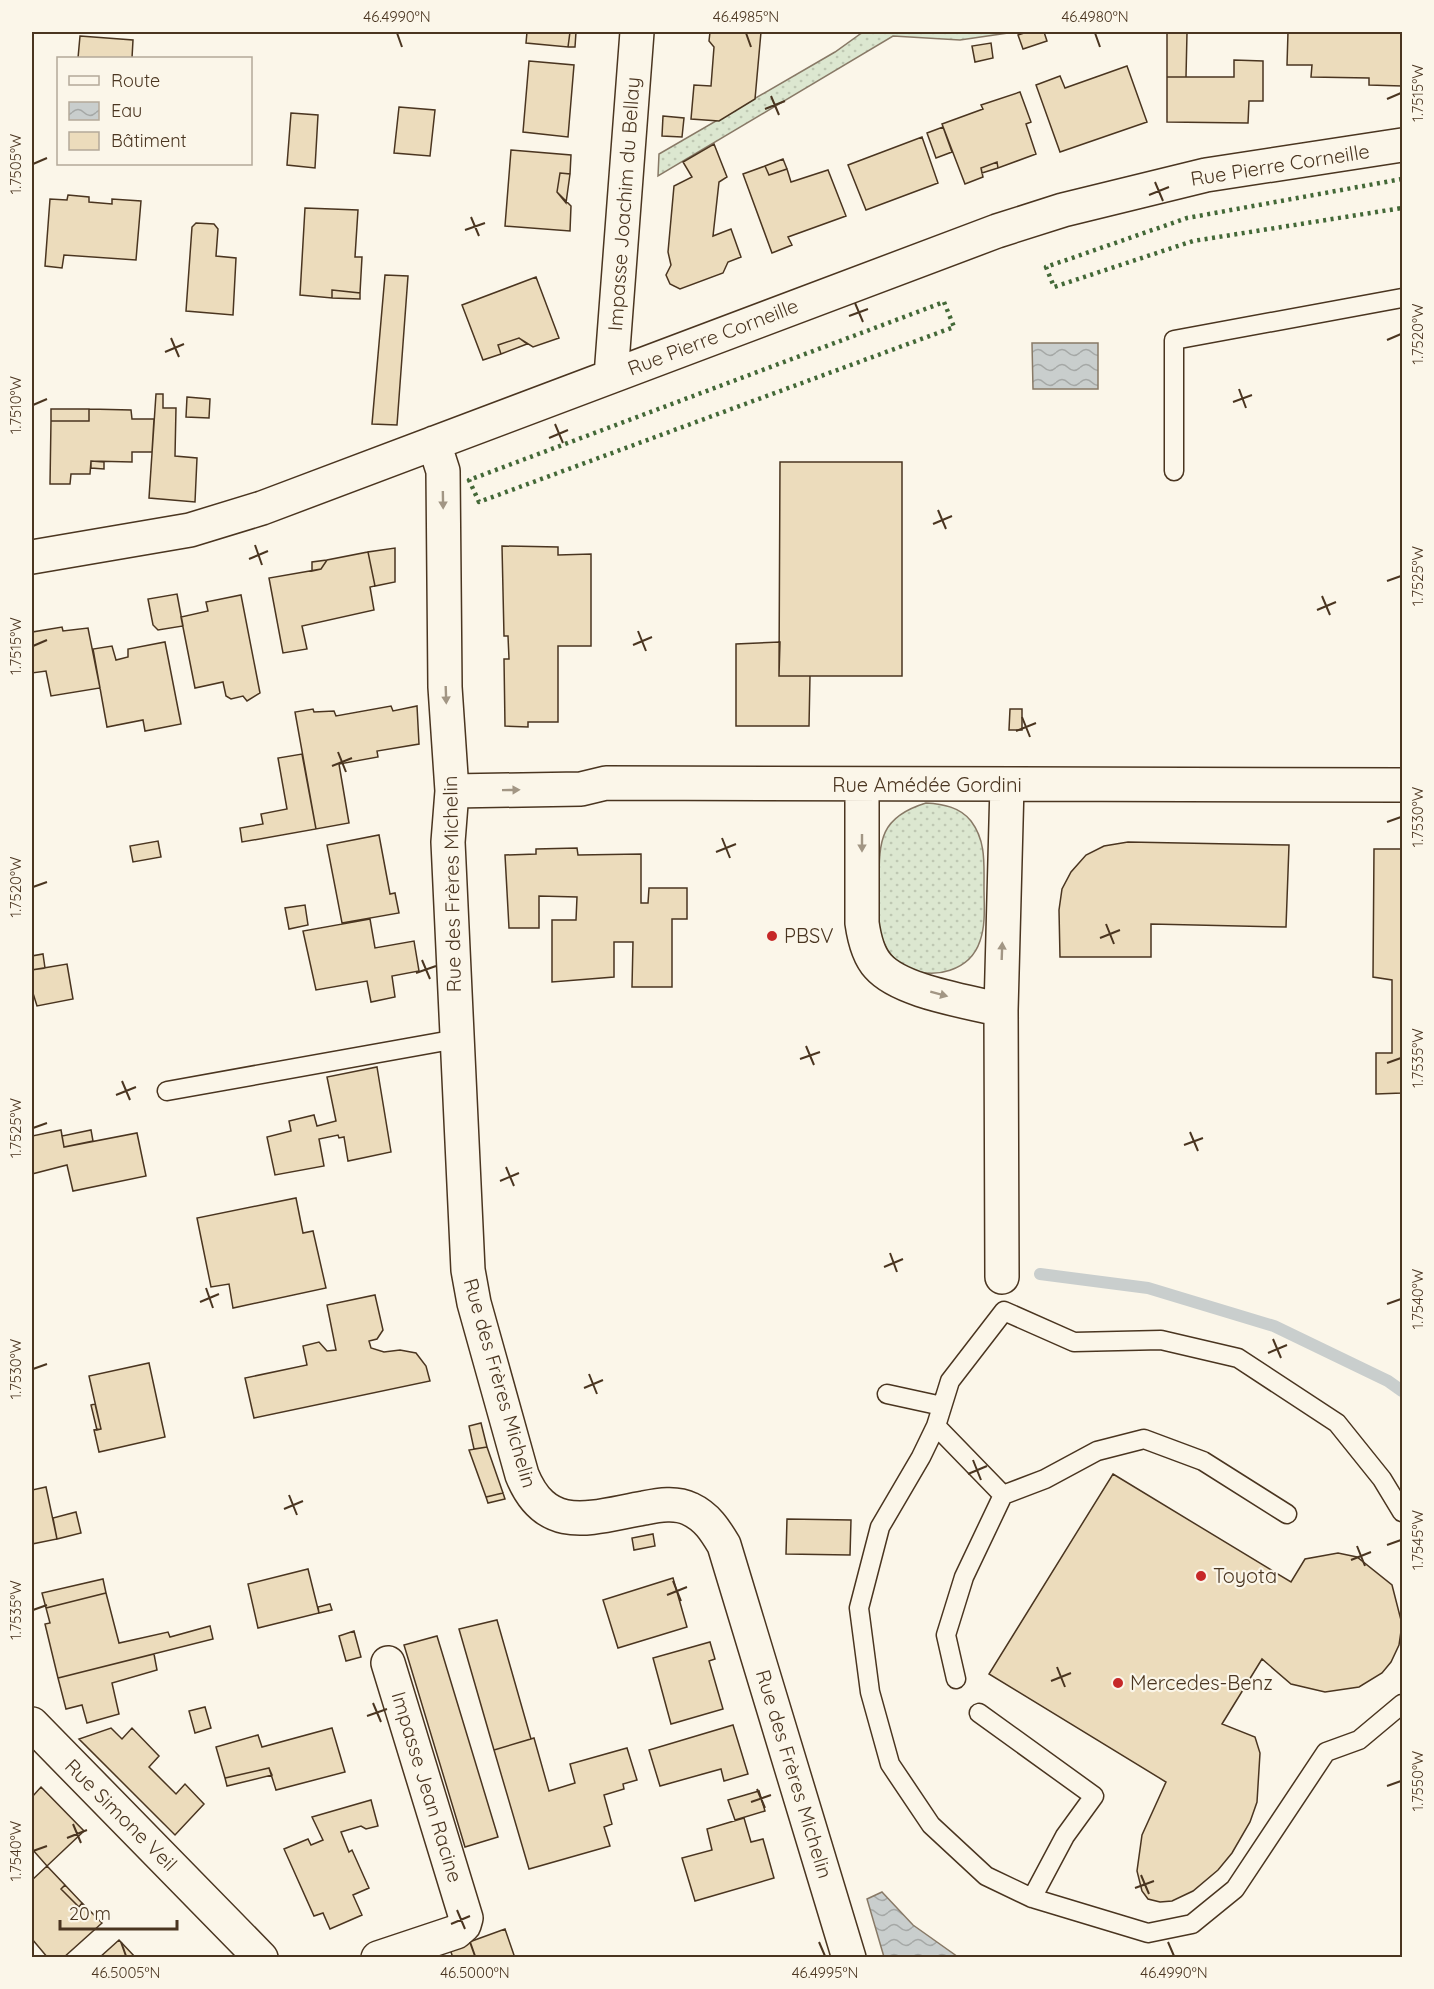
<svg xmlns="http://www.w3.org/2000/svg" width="1434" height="1989" font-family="Quicksand,sans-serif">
	<defs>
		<pattern id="grass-dots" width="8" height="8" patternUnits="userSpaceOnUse" patternTransform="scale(1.5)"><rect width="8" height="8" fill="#dce7d0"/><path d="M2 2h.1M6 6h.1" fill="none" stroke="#bec7b2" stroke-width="1.8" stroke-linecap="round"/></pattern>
		<pattern id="water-waves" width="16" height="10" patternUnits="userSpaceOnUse" patternTransform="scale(1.5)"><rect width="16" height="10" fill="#c9cecd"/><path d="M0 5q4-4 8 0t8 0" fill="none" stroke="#a5a8a6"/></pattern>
	</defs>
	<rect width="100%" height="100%" fill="#fbf6e9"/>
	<path fill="url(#grass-dots)" stroke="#887966" stroke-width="1.5" d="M 863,32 L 1015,32 L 960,40 L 893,36 L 658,176 L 659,154 L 835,52 Z
		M 926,803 C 943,804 960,807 971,821 C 986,841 984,863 984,887 C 984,905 986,924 980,941 C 970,971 934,980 908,968 C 891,960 881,943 879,924 C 877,911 879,897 879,883 C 879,840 880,817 926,803 Z"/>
	<path fill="url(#water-waves)" stroke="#887966" stroke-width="1.5" d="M 1032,343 L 1098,343 L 1098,389 L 1033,389 Z
		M 882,1892 L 913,1925 L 958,1957 L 884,1957 L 867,1899 Z"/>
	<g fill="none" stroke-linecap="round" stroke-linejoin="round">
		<path stroke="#c9cecd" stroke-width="12" d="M 1040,1274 L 1148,1288 L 1274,1326 L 1388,1381 L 1402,1391"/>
	</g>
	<path fill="#ecdcbc" stroke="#4a3520" stroke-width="1.5" d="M 527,32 L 570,32 L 568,47 L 526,43 Z
		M 570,32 L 576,32 L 575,47 L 568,47 Z
		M 710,32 L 761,32 L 755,99 L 719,121 L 691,119 L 694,85 L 711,86 L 714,47 L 709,41 Z
		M 1027,32 L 1044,32 L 1047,41 L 1023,49 L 1018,35 Z
		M 1288,32 L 1402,32 L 1402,86 L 1369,85 L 1369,78 L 1311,77 L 1312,65 L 1287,65 Z
		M 1167,33 L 1187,33 L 1186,77 L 1167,77 Z
		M 80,36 L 133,40 L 132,58 L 78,58 Z
		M 991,43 L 993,58 L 975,62 L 972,46 Z
		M 1234,60 L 1263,61 L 1263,101 L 1249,101 L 1248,123 L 1167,122 L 1167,77 L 1234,77 Z
		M 529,61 L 574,65 L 568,137 L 523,132 Z
		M 1127,66 L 1147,122 L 1060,152 L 1036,85 L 1060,76 L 1065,88 Z
		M 1020,92 L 1031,122 L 1026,124 L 1036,154 L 998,168 L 997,162 L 981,168 L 983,177 L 965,184 L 942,124 L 983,109 L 981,105 Z
		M 399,107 L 435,110 L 430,156 L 394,153 Z
		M 291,113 L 318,115 L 315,168 L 287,165 Z
		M 663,116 L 684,118 L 682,137 L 662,136 Z
		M 943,127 L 952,152 L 936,158 L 927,133 Z
		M 922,137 L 938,183 L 866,210 L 848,165 Z
		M 714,144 L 727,177 L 719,182 L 713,236 L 731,229 L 741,257 L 728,262 L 723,273 L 680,289 L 670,284 L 666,275 L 671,265 L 668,252 L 674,186 L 692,177 L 683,162 Z
		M 511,150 L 571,155 L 570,174 L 560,173 L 557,192 L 571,206 L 570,231 L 505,226 Z
		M 783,159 L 787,169 L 769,175 L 765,166 Z
		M 997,162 L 998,168 L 982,173 L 981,168 Z
		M 765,166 L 769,175 L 787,169 L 791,182 L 828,170 L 846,216 L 788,237 L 792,245 L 772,253 L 743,174 Z
		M 560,173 L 570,174 L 566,203 L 557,192 Z
		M 68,195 L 89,197 L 89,202 L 112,204 L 112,199 L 141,201 L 136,260 L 64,255 L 62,268 L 45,266 L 50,199 L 67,200 Z
		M 305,208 L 358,210 L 355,257 L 362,257 L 360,293 L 332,290 L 332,298 L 300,295 Z
		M 196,223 L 214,224 L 218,229 L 216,256 L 236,258 L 233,315 L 186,311 L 192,227 Z
		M 385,275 L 408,276 L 397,425 L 372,424 Z
		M 536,277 L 559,338 L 533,347 L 519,338 L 498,345 L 501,354 L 483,360 L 462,305 Z
		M 332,290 L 360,293 L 360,299 L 332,298 Z
		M 519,338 L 527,344 L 501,354 L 498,345 Z
		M 156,394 L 163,394 L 163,408 L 176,408 L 175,456 L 197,458 L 195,502 L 149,498 Z
		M 187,397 L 210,399 L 209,418 L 186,417 Z
		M 51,409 L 89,409 L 89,421 L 51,421 Z
		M 89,409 L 131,410 L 132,419 L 154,419 L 152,452 L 132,452 L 132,462 L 91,461 L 90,474 L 71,474 L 70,484 L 50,484 L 51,421 L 89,421 Z
		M 91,461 L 104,462 L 104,469 L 91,468 Z
		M 780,462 L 902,462 L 902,676 L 779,676 Z
		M 502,546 L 558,547 L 558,555 L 591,554 L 591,646 L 558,646 L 558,722 L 528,722 L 528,727 L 505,726 L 504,659 L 509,659 L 508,636 L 504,636 Z
		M 395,548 L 395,582 L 375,586 L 368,552 Z
		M 368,552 L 375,586 L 370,587 L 374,610 L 302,626 L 307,649 L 283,653 L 269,578 L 321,569 L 327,560 Z
		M 327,560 L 321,569 L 312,571 L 312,562 Z
		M 177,594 L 183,626 L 158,630 L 153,625 L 148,599 Z
		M 241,595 L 260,693 L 247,701 L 243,696 L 231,699 L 226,696 L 223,682 L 195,688 L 181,617 L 208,611 L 206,602 Z
		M 62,627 L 63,631 L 88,628 L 100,688 L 51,696 L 46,671 L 32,673 L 32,629 L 32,632 Z
		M 165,642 L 181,724 L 145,731 L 143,720 L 107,727 L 93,649 L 112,646 L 116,660 L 128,657 L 128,649 Z
		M 780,642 L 779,676 L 810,676 L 809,726 L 736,726 L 736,644 Z
		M 391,706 L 393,711 L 417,706 L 419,744 L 377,751 L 378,757 L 339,764 L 349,823 L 316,829 L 295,712 L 313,709 L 314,712 L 334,711 L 336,716 Z
		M 1010,709 L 1022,709 L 1022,730 L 1009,730 Z
		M 302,754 L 316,829 L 242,842 L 240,828 L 263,824 L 261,814 L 287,809 L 278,758 Z
		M 379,835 L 390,894 L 395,893 L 399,913 L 342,923 L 327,845 Z
		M 158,841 L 161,857 L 133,862 L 130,846 Z
		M 1128,842 L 1289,845 L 1286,927 L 1151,924 L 1151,957 L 1060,957 L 1059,910 L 1062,889 L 1071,872 L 1086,855 L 1104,846 Z
		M 577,848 L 578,855 L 641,854 L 641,903 L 648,903 L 649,888 L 687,888 L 687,919 L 672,919 L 672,987 L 632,987 L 633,942 L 614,942 L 614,977 L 552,982 L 552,920 L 576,920 L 577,897 L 539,896 L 539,928 L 509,928 L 505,855 L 536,854 L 536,849 Z
		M 1374,849 L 1402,849 L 1402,1093 L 1376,1094 L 1376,1053 L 1392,1053 L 1392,980 L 1373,977 Z
		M 305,905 L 308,925 L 289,929 L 285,908 Z
		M 370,919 L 375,948 L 414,941 L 419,971 L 392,976 L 395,997 L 371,1002 L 367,981 L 316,990 L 303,931 Z
		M 43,954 L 45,968 L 32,970 L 32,956 Z
		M 67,964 L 73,999 L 37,1006 L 32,990 L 32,970 Z
		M 377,1067 L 391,1152 L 348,1161 L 344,1137 L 339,1138 L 338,1135 L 319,1139 L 324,1166 L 275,1175 L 267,1137 L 291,1131 L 289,1121 L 314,1115 L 317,1126 L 336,1121 L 327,1077 Z
		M 61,1130 L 64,1147 L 137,1133 L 146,1176 L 73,1191 L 67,1165 L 32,1174 L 32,1136 Z
		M 91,1130 L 93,1141 L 64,1147 L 62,1136 Z
		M 296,1198 L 303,1233 L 313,1231 L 326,1288 L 233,1308 L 229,1284 L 211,1287 L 197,1218 Z
		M 375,1295 L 383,1330 L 377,1339 L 369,1341 L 371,1348 L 384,1352 L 400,1350 L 416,1353 L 426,1366 L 430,1381 L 254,1418 L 245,1378 L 307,1365 L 303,1346 L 319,1342 L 327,1351 L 336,1350 L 327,1305 Z
		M 149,1363 L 165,1437 L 99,1452 L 94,1430 L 101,1429 L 89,1376 Z
		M 95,1404 L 101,1429 L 97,1430 L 91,1405 Z
		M 481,1423 L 487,1447 L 474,1449 L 469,1426 Z
		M 487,1447 L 503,1493 L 486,1497 L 469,1450 Z
		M 1113,1474 L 1291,1582 L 1305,1559 L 1338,1553 L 1357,1557 L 1392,1585 L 1402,1624 L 1399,1645 L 1391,1662 L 1382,1673 L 1359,1687 L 1325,1692 L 1291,1684 L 1262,1659 L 1222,1724 L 1255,1737 L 1260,1753 L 1257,1802 L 1250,1822 L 1232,1853 L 1218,1870 L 1193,1891 L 1172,1901 L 1160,1902 L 1148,1899 L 1142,1891 L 1137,1871 L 1142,1835 L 1166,1782 L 989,1674 Z
		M 46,1487 L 57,1539 L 32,1544 L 32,1490 Z
		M 503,1493 L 505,1499 L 488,1503 L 486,1497 Z
		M 76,1512 L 81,1533 L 57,1539 L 53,1518 Z
		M 787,1519 L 851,1520 L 850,1555 L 786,1554 Z
		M 653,1534 L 655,1546 L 634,1550 L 632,1538 Z
		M 308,1569 L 319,1613 L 258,1628 L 248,1584 Z
		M 673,1578 L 687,1627 L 618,1648 L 603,1600 Z
		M 103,1579 L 106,1593 L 46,1608 L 42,1593 Z
		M 106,1593 L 119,1643 L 168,1632 L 170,1637 L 210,1626 L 213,1639 L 58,1678 L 45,1624 L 50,1623 L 46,1608 Z
		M 330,1604 L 332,1610 L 319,1613 L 318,1607 Z
		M 497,1620 L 531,1739 L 494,1750 L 459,1629 Z
		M 354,1631 L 361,1657 L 346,1661 L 339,1636 Z
		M 437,1636 L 498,1837 L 465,1847 L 404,1645 Z
		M 710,1642 L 715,1659 L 709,1661 L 723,1709 L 671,1724 L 653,1658 Z
		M 154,1654 L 157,1670 L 112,1683 L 119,1714 L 87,1723 L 82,1705 L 66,1709 L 58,1678 Z
		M 205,1707 L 211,1728 L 195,1733 L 189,1711 Z
		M 733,1725 L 748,1774 L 724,1781 L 721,1769 L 660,1786 L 649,1750 Z
		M 111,1728 L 122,1739 L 132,1728 L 159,1756 L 149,1767 L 176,1794 L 185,1784 L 204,1804 L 175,1835 L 79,1739 Z
		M 332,1728 L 345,1772 L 276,1790 L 269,1768 L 225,1778 L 216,1747 L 258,1735 L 262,1747 Z
		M 534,1738 L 549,1791 L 575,1783 L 570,1764 L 627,1748 L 637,1780 L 623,1784 L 624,1789 L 604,1795 L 612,1824 L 604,1827 L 610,1846 L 529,1869 L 494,1750 Z
		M 269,1768 L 272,1775 L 227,1786 L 225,1778 Z
		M 41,1787 L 84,1831 L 47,1866 L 32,1849 L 32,1797 Z
		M 759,1791 L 765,1811 L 735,1820 L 728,1800 Z
		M 371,1800 L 378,1826 L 366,1829 L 361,1826 L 341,1832 L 349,1852 L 352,1850 L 369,1888 L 353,1895 L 362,1915 L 330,1929 L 323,1913 L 314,1916 L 284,1849 L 308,1839 L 311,1845 L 323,1840 L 312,1817 Z
		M 744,1818 L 751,1842 L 763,1839 L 774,1878 L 695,1901 L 682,1858 L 712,1850 L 707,1829 Z
		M 47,1866 L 65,1885 L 61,1889 L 79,1907 L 82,1903 L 102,1923 L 63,1958 L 48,1958 L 32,1939 L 32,1880 Z
		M 65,1885 L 82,1903 L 79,1907 L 61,1889 Z
		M 505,1929 L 515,1958 L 453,1958 L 450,1949 Z
		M 119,1940 L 136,1958 L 99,1958 Z"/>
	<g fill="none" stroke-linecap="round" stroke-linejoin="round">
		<defs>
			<path id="lane" d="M 1174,471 L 1174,340 L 1402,298
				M 167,1091 L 457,1039
				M 887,1394 L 942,1406
				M 936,1426 L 1003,1495
				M 1402,1512 L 1382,1479 L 1337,1423 L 1238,1358 L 1161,1340 L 1074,1342 L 1004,1311 L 950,1381 L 936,1426 L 921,1457 L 880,1527 L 859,1608 L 870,1692 L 890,1764 L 931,1825 L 986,1876 L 1032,1898 L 1148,1933 L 1192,1924 L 1235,1889 L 1326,1752 L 1359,1740 L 1402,1704
				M 956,1679 L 946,1635 L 964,1577 L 1003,1495 L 1045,1479 L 1097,1451 L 1144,1439 L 1203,1461 L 1287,1514
				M 979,1713 L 1094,1796 L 1065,1836 L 1032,1898"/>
			<path id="street" d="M 611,376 L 637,32
				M 434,443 L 443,471 L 445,687 L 452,791 L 448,842 L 468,1270 L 474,1303 L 522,1475 C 547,1536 592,1517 644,1508 C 659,1505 676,1502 690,1509 C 707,1517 715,1530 724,1545 L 849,1958
				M 32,557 L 190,530 L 262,508 L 997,231 L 1063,210 L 1206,175 L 1402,145
				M 862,785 L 862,923 C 864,937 868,955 878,966 C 901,992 967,1001 1001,1010
				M 452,791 L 581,789 L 606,783 L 1402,785
				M 1002,1277 L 1001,1010 L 1007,785
				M 378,1958 L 456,1932 L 464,1925 L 466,1918 L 388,1663"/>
			<path id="secondary" d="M 32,1724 L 261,1958"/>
		</defs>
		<use href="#lane" stroke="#4a3520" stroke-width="21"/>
		<use href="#street" stroke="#4a3520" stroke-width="36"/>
		<use href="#secondary" stroke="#4a3520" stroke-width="36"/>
		<use href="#lane" stroke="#fbf6e9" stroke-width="18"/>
		<use href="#street" stroke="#fbf6e9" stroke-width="33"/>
		<use href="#secondary" stroke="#fbf6e9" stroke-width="33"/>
		<path stroke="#436837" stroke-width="4.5" stroke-dasharray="3 4.5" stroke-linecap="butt" d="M 1402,179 L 1187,218 L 1046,267 L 1054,287 L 1193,241 L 1402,208
			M 944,302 L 954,327 L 479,502 L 469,480 Z"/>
	</g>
	<defs><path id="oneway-solid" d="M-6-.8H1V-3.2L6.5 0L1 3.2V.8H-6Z" transform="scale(1.5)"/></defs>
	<g fill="#a29684">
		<use href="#oneway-solid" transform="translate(443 500) rotate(89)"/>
		<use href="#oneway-solid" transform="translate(446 695) rotate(88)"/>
		<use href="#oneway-solid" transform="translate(511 790) rotate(-1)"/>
		<use href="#oneway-solid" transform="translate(862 843) rotate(90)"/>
		<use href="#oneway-solid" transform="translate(1002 951) rotate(-88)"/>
		<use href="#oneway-solid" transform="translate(939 994) rotate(15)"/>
	</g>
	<path fill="none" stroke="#4a3520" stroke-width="2" d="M 397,33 L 402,47M 746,33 L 751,47M 1095,33 L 1100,47M 771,96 L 779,115M 1387,99 L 1401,93M 765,109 L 785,101M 33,164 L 47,158M 1155,182 L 1163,201M 1149,195 L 1169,187M 471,217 L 479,236M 465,230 L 485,223M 855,303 L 863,322M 849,316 L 868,309M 171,338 L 179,357M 1387,340 L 1401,334M 165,352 L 184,344M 1239,389 L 1246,408M 1233,402 L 1252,395M 33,405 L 47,399M 555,424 L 563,443M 549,438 L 568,430M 938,510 L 946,529M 933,524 L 952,516M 255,545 L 262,565M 249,559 L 268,551M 1387,581 L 1401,576M 1322,596 L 1330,615M 1317,610 L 1336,602M 638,631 L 646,651M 633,645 L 652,637M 33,646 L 47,640M 1022,717 L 1030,737M 1016,731 L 1036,723M 338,752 L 346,772M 332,766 L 352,758M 1387,822 L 1401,817M 722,838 L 730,858M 716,852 L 736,844M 33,887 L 47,882M 1106,924 L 1114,944M 1100,938 L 1120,930M 422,960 L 430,979M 416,973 L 436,966M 806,1046 L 814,1065M 800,1059 L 820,1052M 1387,1063 L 1401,1058M 122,1081 L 130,1100M 116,1095 L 136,1087M 33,1128 L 47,1123M 1190,1132 L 1198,1151M 1184,1145 L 1203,1138M 506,1167 L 514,1186M 500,1181 L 519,1173M 890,1253 L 897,1272M 884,1267 L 903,1259M 206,1288 L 213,1308M 200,1302 L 219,1294M 1387,1304 L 1401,1299M 1273,1339 L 1281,1358M 1268,1353 L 1287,1345M 33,1369 L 47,1364M 589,1374 L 597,1394M 584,1388 L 603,1380M 973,1460 L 981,1480M 968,1474 L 987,1466M 289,1495 L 297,1515M 284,1509 L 303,1501M 1387,1545 L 1401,1540M 1357,1546 L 1365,1566M 1351,1560 L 1371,1552M 673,1581 L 681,1601M 667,1595 L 687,1587M 33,1610 L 47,1605M 1057,1667 L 1065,1687M 1051,1681 L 1071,1673M 373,1703 L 381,1722M 367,1716 L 387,1709M 1387,1786 L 1401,1781M 757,1789 L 765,1808M 751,1802 L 771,1795M 73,1824 L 81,1843M 67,1838 L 87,1830M 33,1851 L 47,1846M 1141,1875 L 1149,1894M 1135,1888 L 1154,1881M 457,1910 L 465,1929M 451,1924 L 470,1916M 121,1942 L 126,1956M 470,1942 L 475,1956M 819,1942 L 825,1956M 1168,1942 L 1174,1956"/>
	<g fill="#c62828" stroke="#fbf6e9" stroke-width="2">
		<circle cx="772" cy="936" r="6"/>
		<circle cx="1201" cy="1576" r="6"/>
		<circle cx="1118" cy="1683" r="6"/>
	</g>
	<g text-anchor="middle" stroke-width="4.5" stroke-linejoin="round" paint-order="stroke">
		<g font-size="20" fill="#4a3520" stroke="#fbf6e9">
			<text transform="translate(1280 165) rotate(-9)" y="7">Rue Pierre Corneille</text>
			<text transform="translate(624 204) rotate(-86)" y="7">Impasse Joachim du Bellay</text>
			<text transform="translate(713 337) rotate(-21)" y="7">Rue Pierre Corneille</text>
			<text x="927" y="792">Rue Amédée Gordini</text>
			<text transform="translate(452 884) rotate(-91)" y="7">Rue des Frères Michelin</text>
			<text transform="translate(500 1383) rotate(74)" y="7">Rue des Frères Michelin</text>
			<text transform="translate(794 1774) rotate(73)" y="7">Rue des Frères Michelin</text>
			<text transform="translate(427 1787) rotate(73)" y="7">Impasse Jean Racine</text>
			<text transform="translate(121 1815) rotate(45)" y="7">Rue Simone Veil</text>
		</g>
		<g font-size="20" fill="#4a3520" stroke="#fbf6e9" text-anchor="start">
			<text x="784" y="943">PBSV</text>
			<text x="1213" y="1583">Toyota</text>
			<text x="1130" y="1690">Mercedes-Benz</text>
		</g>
	</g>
	<rect width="1434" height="1989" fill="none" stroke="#fbf6e9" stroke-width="66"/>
	<rect x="57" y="57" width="195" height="108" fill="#fbf6e9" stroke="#b4a999" stroke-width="1.5"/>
	<rect x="69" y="76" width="30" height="9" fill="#fbf6e9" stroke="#b4a999" stroke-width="1.5"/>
	<text x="111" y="87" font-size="18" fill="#4a3520">Route</text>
	<rect x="69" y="102" width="30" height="18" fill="url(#water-waves)" stroke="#b4a999" stroke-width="1.5"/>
	<text x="111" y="117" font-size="18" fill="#4a3520">Eau</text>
	<rect x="69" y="132" width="30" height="18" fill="#ecdcbc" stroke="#b4a999" stroke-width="1.5"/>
	<text x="111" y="147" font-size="18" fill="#4a3520">Bâtiment</text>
	<path d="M60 1920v9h117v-9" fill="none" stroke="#4a3520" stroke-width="3"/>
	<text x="69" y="1920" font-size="18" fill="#4a3520" stroke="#fbf6e9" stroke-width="4.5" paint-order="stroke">20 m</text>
	<rect x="33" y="33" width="1368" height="1923" fill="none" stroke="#4a3520" stroke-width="2"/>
	<g font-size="15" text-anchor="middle" fill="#4a3520">
		<text x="397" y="22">46.4990°N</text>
		<text x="746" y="22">46.4985°N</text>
		<text x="1095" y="22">46.4980°N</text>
		<text transform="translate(1418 93) rotate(-90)" y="5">1.7515°W</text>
		<text transform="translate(16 164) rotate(-90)" y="5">1.7505°W</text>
		<text transform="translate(1418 334) rotate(-90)" y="5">1.7520°W</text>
		<text transform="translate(16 405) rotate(-90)" y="5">1.7510°W</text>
		<text transform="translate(1418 576) rotate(-90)" y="5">1.7525°W</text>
		<text transform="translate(16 646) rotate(-90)" y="5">1.7515°W</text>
		<text transform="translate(1418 817) rotate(-90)" y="5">1.7530°W</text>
		<text transform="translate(16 887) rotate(-90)" y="5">1.7520°W</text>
		<text transform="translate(1418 1058) rotate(-90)" y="5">1.7535°W</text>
		<text transform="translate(16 1128) rotate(-90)" y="5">1.7525°W</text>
		<text transform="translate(1418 1299) rotate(-90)" y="5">1.7540°W</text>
		<text transform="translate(16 1369) rotate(-90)" y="5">1.7530°W</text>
		<text transform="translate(1418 1540) rotate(-90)" y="5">1.7545°W</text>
		<text transform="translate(16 1610) rotate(-90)" y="5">1.7535°W</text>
		<text transform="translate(1418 1781) rotate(-90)" y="5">1.7550°W</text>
		<text transform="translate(16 1851) rotate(-90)" y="5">1.7540°W</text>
		<text x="126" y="1978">46.5005°N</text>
		<text x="475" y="1978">46.5000°N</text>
		<text x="825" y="1978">46.4995°N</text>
		<text x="1174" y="1978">46.4990°N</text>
	</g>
</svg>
